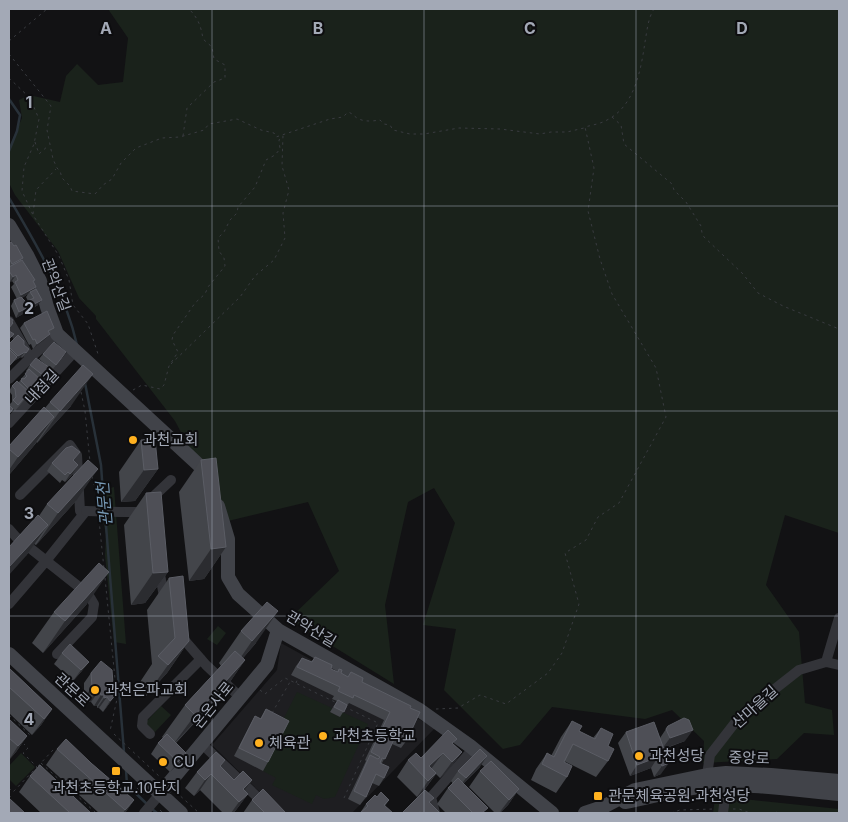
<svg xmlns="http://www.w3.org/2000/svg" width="848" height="822" font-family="Inter,'Noto Sans KR',sans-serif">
	<rect width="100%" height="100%" fill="#121214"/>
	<path fill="#1e1e21" d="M 281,643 L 435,728 L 352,813 L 281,813 L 212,745 L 277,670 Z"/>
	<path fill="#1a221b" d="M 108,9 L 839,9 L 839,533 L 785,515 L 766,585 L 799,632 L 805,703 L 832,710 L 834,735 L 804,733 L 777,759 L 703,763 L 704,741 L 672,710 L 645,719 L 552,707 L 520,745 L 503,749 L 444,690 L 456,629 L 423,625 L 455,523 L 434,488 L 408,502 L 385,605 L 394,684 L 289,619 L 339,571 L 308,502 L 228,521 L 175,421 L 96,319 L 96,316 L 79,298 L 58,251 L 15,195 L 9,183 L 9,147 L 22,118 L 19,100 L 29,95 L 60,102 L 66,76 L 77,64 L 98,85 L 123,82 L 128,38 Z
		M 114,487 L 126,644 L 114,642 L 105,556 L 106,534 L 102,517 L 102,490 Z
		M 218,626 L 226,633 L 217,645 L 207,639 Z
		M 297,692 L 332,708 L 330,712 L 339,717 L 342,712 L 368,724 L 335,797 L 324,799 L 316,795 L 312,804 L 272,785 L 276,778 L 263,771 L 287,723 L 283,720 Z
		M 161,706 L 171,715 L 155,732 L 145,723 Z
		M 21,753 L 35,767 L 16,786 L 9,779 L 9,766 Z
		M 715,798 L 734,798 L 839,809 L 839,813 L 713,813 Z"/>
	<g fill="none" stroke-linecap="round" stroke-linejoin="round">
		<path stroke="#283139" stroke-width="2.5" d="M 9,99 L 20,115 L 17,131 L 9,151
			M 9,198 C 36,244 65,292 77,345
			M 85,383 L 101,465 L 104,508
			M 105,513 L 124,752
			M 126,770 L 127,785 L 148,805
			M 152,809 L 157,813"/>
		<path stroke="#393b40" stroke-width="1" stroke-dasharray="2.5 4" stroke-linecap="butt" d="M 9,41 L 47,9
			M 9,54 L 51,106 L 47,130 L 53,159 L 57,168 L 60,171 L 62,178 L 70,186 L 72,191 L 95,194 L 103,185 L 112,179 L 121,163 L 136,148 L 162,138 L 180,137 L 204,130 L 209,124 L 237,119 L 261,130 L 274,133 L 276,137 L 330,119 L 343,117 L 348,112 C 354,114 354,117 359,119 C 365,122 374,121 380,120 L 384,124 L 390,125 L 393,130 L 410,134 L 424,134 L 459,128 L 500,129 L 540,134 L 551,132 L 567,132 L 584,128
			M 9,78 L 30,98 L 39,119 L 34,144 L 24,167 L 22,191 L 33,215 L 59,256 L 69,280 L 73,305 L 88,324 L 99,357
			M 612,117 L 621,125 L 624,144 L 672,184 L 674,190 L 686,202 L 701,226 L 702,233 L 704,237 L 743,274 L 758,293 L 783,306 L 839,329
			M 183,136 L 187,108 L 214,82 L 225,78 L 225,65 L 214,59 L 212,47 L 203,39 C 201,26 198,18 189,9
			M 35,142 L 39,154 L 49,145
			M 33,214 L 36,190 L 56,169
			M 171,364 L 240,297 L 255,276 L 274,260 L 285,238 L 283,213 L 289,190 L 282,166 L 283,135
			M 133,390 L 142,385 L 160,389 L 164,385 L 169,366 L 178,352 L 172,340 L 173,335 L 195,303 L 205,294 L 208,287 L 225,266 L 224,258 L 219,251 L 218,238 L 224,232 L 230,220 L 237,213 L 238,207 L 255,187 L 266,160 L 275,155 L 280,149 L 279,140 L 282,136
			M 81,392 L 85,411 L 90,462
			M 92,476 L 97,501
			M 99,520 L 104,569
			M 105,578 L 117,699 L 110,731
			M 296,683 L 298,678
			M 260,690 L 265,694 L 285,678 L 337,703
			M 436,709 L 458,708 L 480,695 L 506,704 L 548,673 L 562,653 L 579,604 L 565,553 L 586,540 L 598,517 L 619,503 L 666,417 L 656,368 L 612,294 L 600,259 L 588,211 L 594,168 L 585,127 C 592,125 600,124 607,120 C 635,106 641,69 645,42 C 647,31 648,18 654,9
			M 272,713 L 290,682
			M 9,715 L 31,736
			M 114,734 L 160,777
			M 41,763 L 96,813
			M 38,766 L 54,749 L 56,751
			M 9,788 L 13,792 L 37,767 L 23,753 L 28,748 L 24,744
			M 137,788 L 145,796
			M 176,792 L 199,813
			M 9,798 L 13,793
			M 344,798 L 378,723 L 345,707
			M 733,809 L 739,809 L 750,813
			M 160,810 L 163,813
			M 776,812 L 778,813
			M 671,813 L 680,810 L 714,809"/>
		<path stroke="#333439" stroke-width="10" d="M 9,321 L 30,358 L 9,379
			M 30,358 L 57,334
			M 9,423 L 75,351
			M 120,512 L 139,512 L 147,507 L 154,496 L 171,480
			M 9,529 L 16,537 L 88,594 L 94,604 L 92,617 L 57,654
			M 159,569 L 165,602
			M 9,604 L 46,561 L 86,511 L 80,511 L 77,455 L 70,445 L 20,495
			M 180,635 L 206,665 L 240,697
			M 826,662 L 839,618
			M 150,734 L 142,726 L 143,717 L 201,659
			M 202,744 L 274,813
			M 707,775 L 710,755 L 734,724 L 771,692 L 799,670 L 826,662 L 839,665
			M 724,805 L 726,786
			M 144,813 L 160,794
			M 435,813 L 431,797 L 473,749"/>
		<path stroke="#414349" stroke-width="14" d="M 9,225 L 27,255 L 40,281 L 47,307 L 57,334 L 187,454 L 202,468 L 207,479
			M 218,506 L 228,539 L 228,577 L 238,594 L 278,630 L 418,709 L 470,746 L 552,813
			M 9,654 L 181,813
			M 160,794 L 267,665 L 278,630
			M 625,802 C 652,797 681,788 709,786 C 752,783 796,790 839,794
			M 585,813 L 603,807 L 635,790 L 707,775 L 726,773 L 771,775 L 839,781"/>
		<path stroke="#333439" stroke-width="10" d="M 86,511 L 120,512
			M 723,813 L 724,805"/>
	</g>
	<path fill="#43454a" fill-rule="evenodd" d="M 9,243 L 23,258 L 21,260 L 36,287 L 34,290 L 38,305 L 16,318 L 11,306 L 14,300 L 17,299 L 11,287 L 14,284 L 12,281 L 9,283 ZM 28,294 L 26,297 L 28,301 L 26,302 L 22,298 Z
		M 24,323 L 54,328 L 46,339 L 33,349 L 31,344 L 29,345 L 20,328 Z
		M 9,344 L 24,345 L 29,349 L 22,358 L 21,357 L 14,361 L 9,367 Z
		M 43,354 L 62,358 L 52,370 L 50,368 L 37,385 L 15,411 L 13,409 L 9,415 L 9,405 L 12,402 L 12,395 L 9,391 L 12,386 L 19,382 L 22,378 L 27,372 L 26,371 L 30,365 L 46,365 L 39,359 Z
		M 50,402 L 71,406 L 37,443 L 37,442 L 32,448 L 9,475 L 9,446 L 45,408 Z
		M 141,440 L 158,469 L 135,501 L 121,502 L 119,472 Z
		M 201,460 L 226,547 L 204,579 L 189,581 L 179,492 Z
		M 74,461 L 78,465 L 73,474 L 65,482 L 62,480 L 60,483 L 47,471 L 52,463 Z
		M 146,493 L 168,572 L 145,603 L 131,605 L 124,525 Z
		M 76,501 L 36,545 L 34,544 L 26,556 L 39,516 L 47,504 Z
		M 169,578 L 189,641 L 167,673 L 146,696 L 136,688 L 152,664 L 147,610 Z
		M 87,604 L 43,653 L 32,643 L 54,612 Z
		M 241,631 L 256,643 L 243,658 L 245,660 L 223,692 L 176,743 L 178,764 L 170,772 L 151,754 L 158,743 L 163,738 L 162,737 L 185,705 L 221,666 L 219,663 Z
		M 62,653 L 89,662 L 81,672 L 73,681 L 54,664 Z
		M 315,657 L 331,669 L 337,672 L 339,669 L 341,673 L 348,676 L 351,672 L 362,682 L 410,708 L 407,740 L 401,748 L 392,744 L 382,763 L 384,778 L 379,786 L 372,783 L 366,797 L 360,805 L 348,799 L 366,761 L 365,760 L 384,720 L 349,703 L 340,717 L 330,712 L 337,701 L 332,699 L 334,696 L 291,675 L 296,666 L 302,658 L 311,662 Z
		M 9,668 L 52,709 L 41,725 L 32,735 L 9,713 Z
		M 91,673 L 114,697 L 106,708 L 103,712 L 99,708 L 97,708 L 97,706 L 94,706 L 91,702 L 89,702 L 87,698 L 84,698 L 84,683 Z
		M 266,709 L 268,762 L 263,771 L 234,756 L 250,725 L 255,716 L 260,719 Z
		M 9,719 L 27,736 L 16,752 L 9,760 Z
		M 572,721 L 579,731 L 593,738 L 601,728 L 608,746 L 608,761 L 596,777 L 564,761 L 567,777 L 556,793 L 531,780 L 536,769 L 547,753 L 551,756 L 561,737 Z
		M 668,726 L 685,741 L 664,749 L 661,774 L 654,777 L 651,768 L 630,776 L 618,743 L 626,732 L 660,738 Z
		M 453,744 L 462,752 L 450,768 L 440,778 L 436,774 L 425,789 L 417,797 L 397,777 L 408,760 L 421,758 Z
		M 57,749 L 91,763 L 134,800 L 125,813 L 99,813 L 46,765 Z
		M 221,766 L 234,780 L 252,780 L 245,791 L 248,794 L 236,810 L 233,813 L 223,813 L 200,790 L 194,796 L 185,788 L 197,772 Z
		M 480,767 L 463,784 L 484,813 L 446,813 L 437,804 L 448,788 L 453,784 L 451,781 L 458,771 Z
		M 480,771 L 519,789 L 508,805 L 500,813 L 495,813 L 469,787 Z
		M 30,776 L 91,813 L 41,813 L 19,792 Z
		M 377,797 L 389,800 L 385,806 L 393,813 L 360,813 L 366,804 Z
		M 252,800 L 286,813 L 243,813 Z"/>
	<path fill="#2b2c30" d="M 16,275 L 12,281 L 9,283 L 13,277 Z
		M 36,287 L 32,292 L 30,292 L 28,294 L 17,301 L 21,295 Z
		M 42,300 L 38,305 L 16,318 L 19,312 Z
		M 50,334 L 46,339 L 33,349 L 37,344 Z
		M 25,352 L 21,357 L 14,361 L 18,356 Z
		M 93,374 L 71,406 L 37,443 L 60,411 Z
		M 54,417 L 32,448 L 9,475 L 9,470 L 18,457 Z
		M 78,465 L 73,474 L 65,482 L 70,474 Z
		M 98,469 L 76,501 L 36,545 L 58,513 Z
		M 158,469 L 135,501 L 121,502 L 144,470 Z
		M 48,525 L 26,556 L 9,575 L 9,567 Z
		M 226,547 L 204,579 L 189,581 L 211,549 Z
		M 109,572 L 87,604 L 43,653 L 65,621 Z
		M 168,572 L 145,603 L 131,605 L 153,573 Z
		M 278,611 L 256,643 L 230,673 L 252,641 Z
		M 189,641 L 167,673 L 146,696 L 168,665 Z
		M 245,660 L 223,692 L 172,746 L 195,715 Z
		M 89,662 L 81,672 L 73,681 L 81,670 Z
		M 92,687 L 94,687 L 87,698 L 84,698 Z
		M 96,691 L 99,691 L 91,702 L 89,702 Z
		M 101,695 L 104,695 L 97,706 L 94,706 Z
		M 107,697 L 99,708 L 97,708 L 104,698 Z
		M 114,697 L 106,708 L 103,712 L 110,701 Z
		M 52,709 L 41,725 L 32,735 L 44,719 Z
		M 693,730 L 685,741 L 662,749 L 670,738 Z
		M 27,736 L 16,752 L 9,760 L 18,746 Z
		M 462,752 L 450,768 L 440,778 L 452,762 Z
		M 186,753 L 178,764 L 170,772 L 178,762 Z
		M 443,753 L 431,769 L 429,766 Z
		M 487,756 L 480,767 L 458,789 L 466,778 Z
		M 658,757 L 651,768 L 630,776 L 637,765 Z
		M 669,763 L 661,774 L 654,777 L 662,766 Z
		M 436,773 L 425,789 L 417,797 L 428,781 Z
		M 211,774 L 200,790 L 194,796 L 205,780 Z
		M 252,780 L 241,797 L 243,789 Z
		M 519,789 L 508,805 L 499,813 L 509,800 Z
		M 248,794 L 236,810 L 233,813 L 231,813 L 239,802 Z
		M 134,800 L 125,813 L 123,813 L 125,810 Z"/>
	<path fill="#4e4f56" stroke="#5b5d65" d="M 11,242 L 14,246 L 16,245 L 23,258 L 12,264 L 9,258 L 9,243 Z
		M 22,260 L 35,280 L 33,281 L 36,287 L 21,295 L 15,282 L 18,280 L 16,275 L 13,277 L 9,271 L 9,267 Z
		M 36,289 L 42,300 L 19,312 L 14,300 L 21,297 L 26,302 L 34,298 L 30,292 Z
		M 47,311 L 54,328 L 48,331 L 50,334 L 37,344 L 35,339 L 33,340 L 24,323 Z
		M 9,317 L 13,320 L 12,322 L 13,323 L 9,328 Z
		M 9,331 L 14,334 L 9,339 Z
		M 18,335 L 24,341 L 24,345 L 29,349 L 26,353 L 25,352 L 18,356 L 9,347 L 9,344 Z
		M 54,342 L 66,352 L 56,365 L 43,354 Z
		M 9,349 L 17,357 L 9,366 Z
		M 36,358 L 50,368 L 44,376 L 30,365 Z
		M 83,365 L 93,374 L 60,411 L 50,402 Z
		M 29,369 L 41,380 L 31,391 L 21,381 L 22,378 L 24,379 L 27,376 L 25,374 Z
		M 17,381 L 29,392 L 18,405 L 13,400 L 16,397 L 15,389 L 12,386 Z
		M 9,405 L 13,409 L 9,414 Z
		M 44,407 L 54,417 L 18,457 L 9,449 L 9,446 Z
		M 155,439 L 158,469 L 144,470 L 141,440 Z
		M 72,446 L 80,452 L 73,460 L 78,465 L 70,474 L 68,472 L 65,475 L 52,463 L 66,448 Z
		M 216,458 L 226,547 L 211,549 L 201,460 Z
		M 88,460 L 98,469 L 58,513 L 47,504 Z
		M 161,492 L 168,572 L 153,573 L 146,493 Z
		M 38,515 L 48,525 L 9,567 L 9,547 Z
		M 99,563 L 109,572 L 65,621 L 54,612 Z
		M 183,576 L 189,641 L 168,665 L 158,656 L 175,638 L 169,578 Z
		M 267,602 L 278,611 L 252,641 L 241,631 Z
		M 70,644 L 89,662 L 81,670 L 62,653 Z
		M 235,651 L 245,660 L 195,715 L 185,705 Z
		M 315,657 L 332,665 L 331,669 L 338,672 L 339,669 L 342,670 L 341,673 L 348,677 L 351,672 L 363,678 L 362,682 L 411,706 L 410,708 L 420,712 L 407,740 L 396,735 L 385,759 L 382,758 L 380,763 L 389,767 L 384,778 L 376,774 L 366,797 L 354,791 L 370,755 L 378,759 L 380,757 L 371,752 L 390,712 L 354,695 L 353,698 L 338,691 L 340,687 L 297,667 L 302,658 L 312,662 Z
		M 101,661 L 112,670 L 114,697 L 110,701 L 107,697 L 104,698 L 104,695 L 101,695 L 99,691 L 96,691 L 94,687 L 92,687 L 91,673 Z
		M 9,668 L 52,709 L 44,719 L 9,687 Z
		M 338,700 L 347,705 L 344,712 L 334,707 Z
		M 266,709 L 289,721 L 268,762 L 239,748 L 255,716 L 261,719 Z
		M 684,718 L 689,720 L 693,730 L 670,738 L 666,729 L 668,726 Z
		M 9,719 L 27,736 L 18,746 L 9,738 Z
		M 572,721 L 582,726 L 579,731 L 595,739 L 601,728 L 613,734 L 608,746 L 614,749 L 608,761 L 573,744 L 564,762 L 572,766 L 567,777 L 542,764 L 547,753 L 554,757 Z
		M 654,722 L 669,763 L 662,766 L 658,757 L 637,765 L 626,732 Z
		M 448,730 L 457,739 L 452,743 L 462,752 L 452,762 L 443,753 L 429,766 L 436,773 L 428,781 L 408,760 L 416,753 L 421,758 Z
		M 167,734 L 186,753 L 178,762 L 158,743 Z
		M 66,739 L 91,763 L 134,800 L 125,810 L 57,749 Z
		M 480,749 L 487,756 L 466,778 L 458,771 Z
		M 216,752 L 225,760 L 220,766 L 234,780 L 243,771 L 252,780 L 243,789 L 248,794 L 239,802 L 211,774 L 205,780 L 197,772 Z
		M 491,761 L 519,789 L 509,800 L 480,771 Z
		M 40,765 L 91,813 L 70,813 L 30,776 Z
		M 458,778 L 488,808 L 482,813 L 473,813 L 448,788 Z
		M 263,789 L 286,813 L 265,813 L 252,800 Z
		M 425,790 L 434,798 L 429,802 L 439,812 L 437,813 L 422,813 L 420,812 L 418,813 L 402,813 Z
		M 381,792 L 389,800 L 384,805 L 393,813 L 360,813 L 368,806 L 366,804 L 375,795 L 377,797 Z
		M 10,799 L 25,813 L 9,813 L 9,801 Z"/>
	<path fill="none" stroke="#a3a9b6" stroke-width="1" stroke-opacity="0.55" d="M 212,9 L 212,813M 424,9 L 424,813M 636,9 L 636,813M 9,206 L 839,206M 9,411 L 839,411M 9,616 L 839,616"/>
	<g fill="#ffb11f" stroke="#0d0d0f" stroke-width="2">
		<circle cx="133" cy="440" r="5"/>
		<circle cx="95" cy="690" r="5"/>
		<circle cx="323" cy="736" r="5"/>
		<circle cx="259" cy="743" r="5"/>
		<circle cx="639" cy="756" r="5"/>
		<circle cx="163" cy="762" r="5"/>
		<rect x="111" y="766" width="10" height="10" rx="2.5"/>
		<rect x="593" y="791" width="10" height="10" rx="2.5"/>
	</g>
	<g text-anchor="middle" stroke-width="4" stroke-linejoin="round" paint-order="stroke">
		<g font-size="15" fill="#a3a9b6" stroke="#0d0d0f">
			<text transform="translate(56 285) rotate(70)" y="5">관악산길</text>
			<text transform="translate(42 387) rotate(-47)" y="5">내점길</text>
			<text transform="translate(311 629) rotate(31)" y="5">관악산길</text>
			<text transform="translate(72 690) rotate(43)" y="5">관문로</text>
			<text transform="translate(213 705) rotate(-51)" y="5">온온사로</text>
			<text transform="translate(755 707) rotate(-42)" y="5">산마을길</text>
			<text transform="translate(749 758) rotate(2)" y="5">중앙로</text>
		</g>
		<g font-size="15" fill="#a3a9b6" stroke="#0d0d0f" text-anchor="start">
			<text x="143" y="445">과천교회</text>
			<text x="105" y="695">과천은파교회</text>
			<text x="333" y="741">과천초등학교</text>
			<text x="269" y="748">체육관</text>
			<text x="649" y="761">과천성당</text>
			<text x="173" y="767">CU</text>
			<text x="116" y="793" text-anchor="middle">과천초등학교.10단지</text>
			<text x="608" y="801">관문체육공원.과천성당</text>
		</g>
		<g font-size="16" font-style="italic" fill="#7698b4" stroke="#0d0d0f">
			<text transform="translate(104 504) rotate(-95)" y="6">관문천</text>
		</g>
	</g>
	<g font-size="16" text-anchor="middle" font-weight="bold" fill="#a3a9b6" stroke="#0d0d0f" stroke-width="4" stroke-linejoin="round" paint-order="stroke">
		<text x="106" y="34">A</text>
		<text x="318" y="34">B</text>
		<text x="530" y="34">C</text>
		<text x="742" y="34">D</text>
		<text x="29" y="108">1</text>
		<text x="29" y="314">2</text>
		<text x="29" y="519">3</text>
		<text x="29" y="725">4</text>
	</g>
	<rect width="848" height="822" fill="none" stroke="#a3a9b6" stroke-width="20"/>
</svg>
